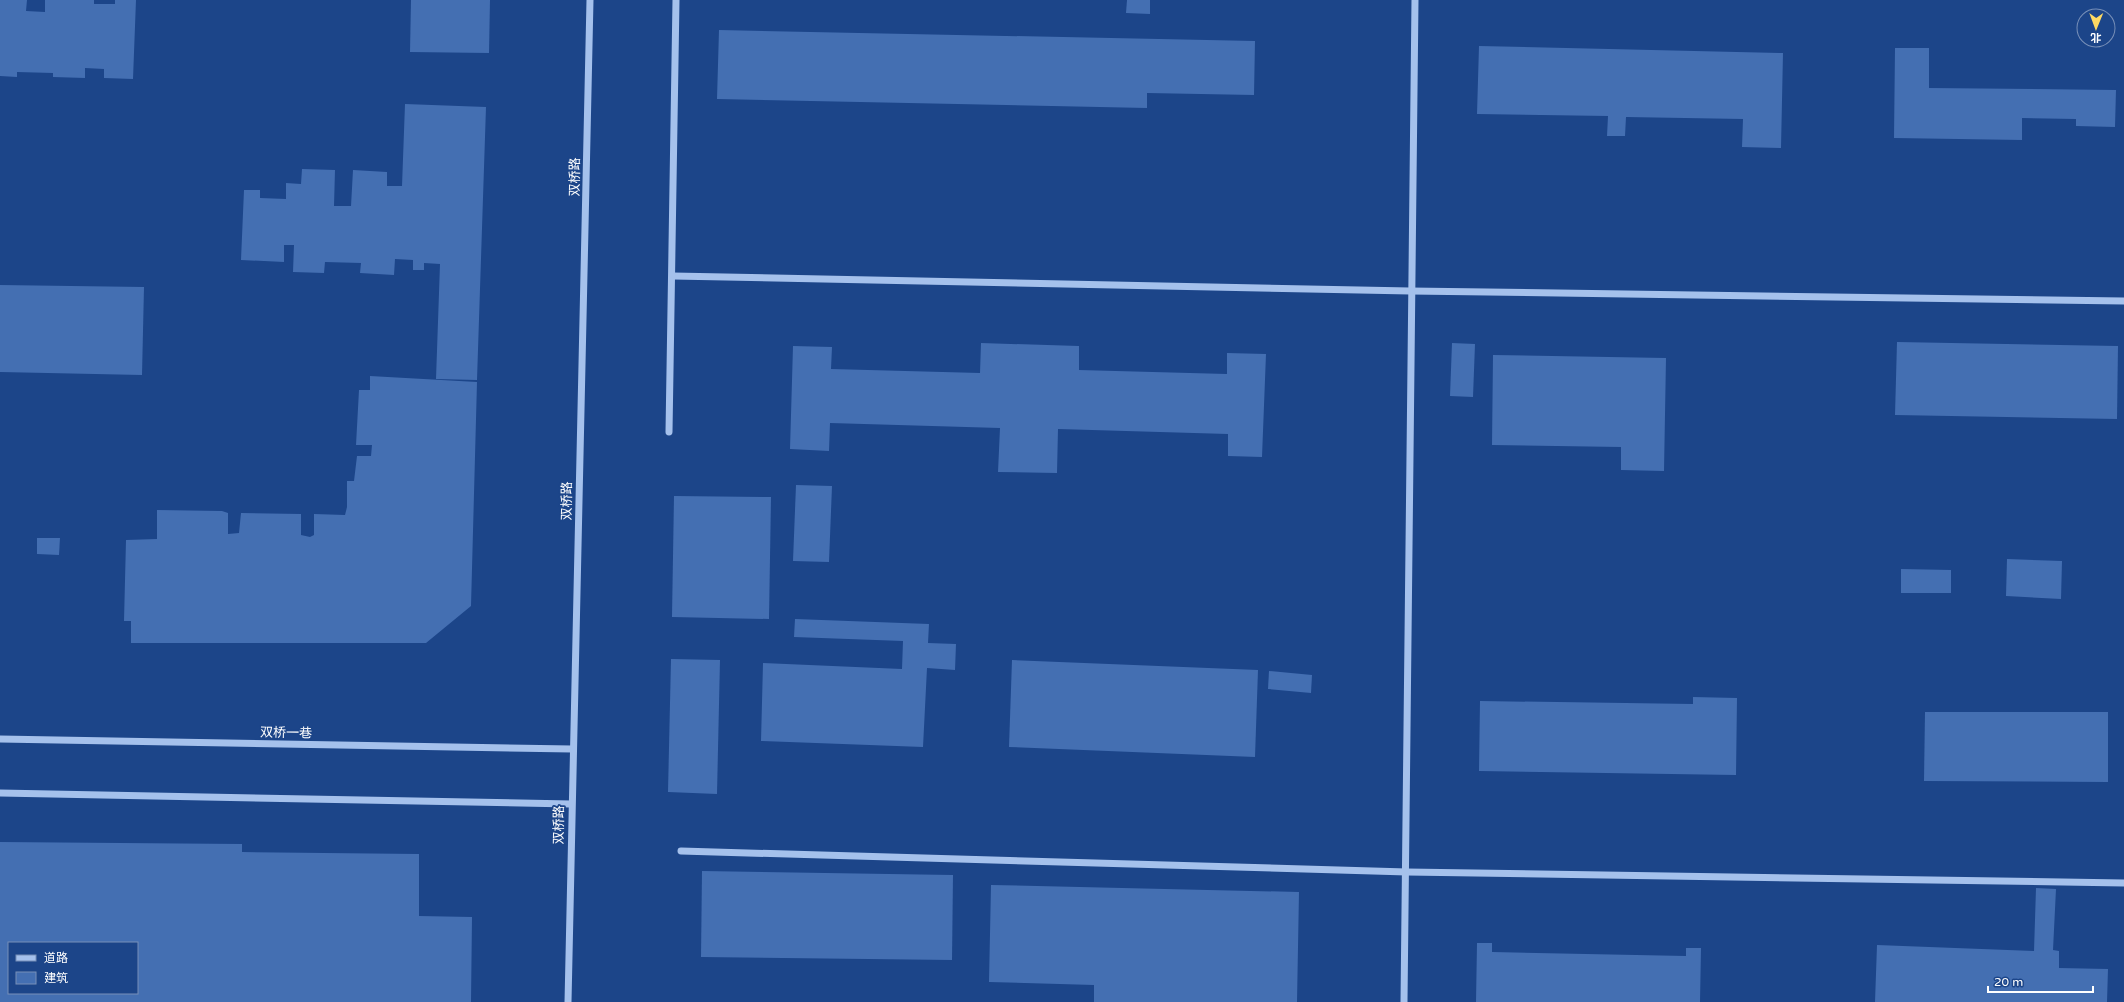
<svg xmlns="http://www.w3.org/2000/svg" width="2124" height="1002" font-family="'Varela Round','Noto Sans SC',sans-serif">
  <rect width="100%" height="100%" fill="#1c4589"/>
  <g fill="#446fb2" fill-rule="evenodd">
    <path d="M0,0H27L26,11L45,12V0H94V4H115V0H136L133,79L104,78V69L85,68V78L53,77V73L17,72V77L0,76Z"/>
    <path d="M411,0H490L489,53L410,52Z"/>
    <path d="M1127,0H1150V14L1126,13Z"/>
    <path d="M719,30L1255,41L1254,95L1147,93V108L717,99Z"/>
    <path d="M1479,46L1783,53L1781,148L1742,147L1743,119L1626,117L1625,136H1607L1608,116L1477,114Z"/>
    <path d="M1895,48H1929V88L2116,90L2115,127L2076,126V119L2022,118V140L1894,138Z"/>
    <path d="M405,104L486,107L477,380L436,379L440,264L424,263V270H413V260L395,259L394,275L360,273L361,263L325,262L324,273L293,272L294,245H284V262L241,260L244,190H260V198L286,199V183L301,184L302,169L335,170L334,206H351L353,170L387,172V186H402Z"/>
    <path d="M0,285L144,287L142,375L0,372Z"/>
    <path d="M1897,342L2118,346L2117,419L1895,415Z"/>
    <path d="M981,343L1079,346V370L1227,374V353L1266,354L1262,457L1228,456V434L1058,429L1057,473L998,472L1000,428L830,423L829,451L790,449L793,346L832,347L831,369L980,373Z"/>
    <path d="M1452,343L1475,344L1473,397L1450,396Z"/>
    <path d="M1493,355L1666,358L1664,471L1621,470V447L1492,445Z"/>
    <path d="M370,376L477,382L471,606L426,643H131V621H124L126,540L157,539V510L222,511L228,513V534L239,533L241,513L301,514V535L310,537L314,535V514L345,515L347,507V481H354L357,456H371L372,445H356L359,390H370Z"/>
    <path d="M796,485L832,486L829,562L793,561Z"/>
    <path d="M674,496L771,497L769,619L672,617Z"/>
    <path d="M37,538H60L59,555L37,554Z"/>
    <path d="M2007,559L2062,561L2061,599L2006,596Z"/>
    <path d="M1901,569L1951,570V593H1901Z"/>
    <path d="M795,619L929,624L928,643L956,644L955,670L927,668L923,747L761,741L763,663L902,669L903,641L794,637Z"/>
    <path d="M671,659L720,660L717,794L668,792Z"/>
    <path d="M1012,660L1258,670L1255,757L1009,747Z"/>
    <path d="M1269,671L1312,675L1311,693L1268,689Z"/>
    <path d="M1693,697L1737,698L1736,775L1479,771L1480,701L1693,704Z"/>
    <path d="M1925,712H2108V782L1924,781Z"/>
    <path d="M0,842L242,844V852L419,854V916L472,917L471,1002H0ZM9,943H137V993H9Z"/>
    <path d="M702,871L953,875L952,960L701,957Z"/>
    <path d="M991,885L1299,892L1297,1002H1094V985L989,982Z"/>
    <path d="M2036,888L2056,889L2053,950L2059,951V968L2108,969L2107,1002H1875L1877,945L2034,951Z"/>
    <path d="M1477,943H1492V952L1686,956V948H1701L1700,1002H1476Z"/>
  </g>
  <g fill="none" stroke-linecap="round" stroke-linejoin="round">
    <g stroke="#a5c1ec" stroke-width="7">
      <path d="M673,276L1410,291L2124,301"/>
      <path d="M669,432L676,0"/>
      <path d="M0,739L572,749"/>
      <path d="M0,793L571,804"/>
      <path d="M681,851L1407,872L2124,883"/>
      <path d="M568,1002L590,0"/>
      <path d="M1404,1002L1415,0"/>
    </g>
  </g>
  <g text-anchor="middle" stroke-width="3.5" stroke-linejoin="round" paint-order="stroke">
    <g font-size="13" fill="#fff" stroke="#1c4589">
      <text transform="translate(574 177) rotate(-89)" y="5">双桥路</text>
      <text transform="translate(566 501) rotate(-89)" y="5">双桥路</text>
      <text transform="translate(286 732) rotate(1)" y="5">双桥一巷</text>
      <text transform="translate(558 825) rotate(-89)" y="5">双桥路</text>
    </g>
  </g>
  <rect x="8" y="942" width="130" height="52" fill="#1c4589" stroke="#778fb8"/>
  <rect x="16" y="955" width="20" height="6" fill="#a5c1ec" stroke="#778fb8"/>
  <text x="44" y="962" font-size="12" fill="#ffffff">道路</text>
  <rect x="16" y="972" width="20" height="12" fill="#446fb2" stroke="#778fb8"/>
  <text x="44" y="982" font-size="12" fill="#ffffff">建筑</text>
  <g transform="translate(2096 28) rotate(181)"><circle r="19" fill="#1c4589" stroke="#778fb8"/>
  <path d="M0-3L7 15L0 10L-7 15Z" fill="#fdd963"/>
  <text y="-6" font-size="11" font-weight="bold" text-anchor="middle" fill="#ffffff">北</text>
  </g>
  <path d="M1988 986v6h105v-6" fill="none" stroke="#ffffff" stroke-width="2"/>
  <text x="1994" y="986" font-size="12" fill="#ffffff" stroke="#1c4589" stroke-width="3" paint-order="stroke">20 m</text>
</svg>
